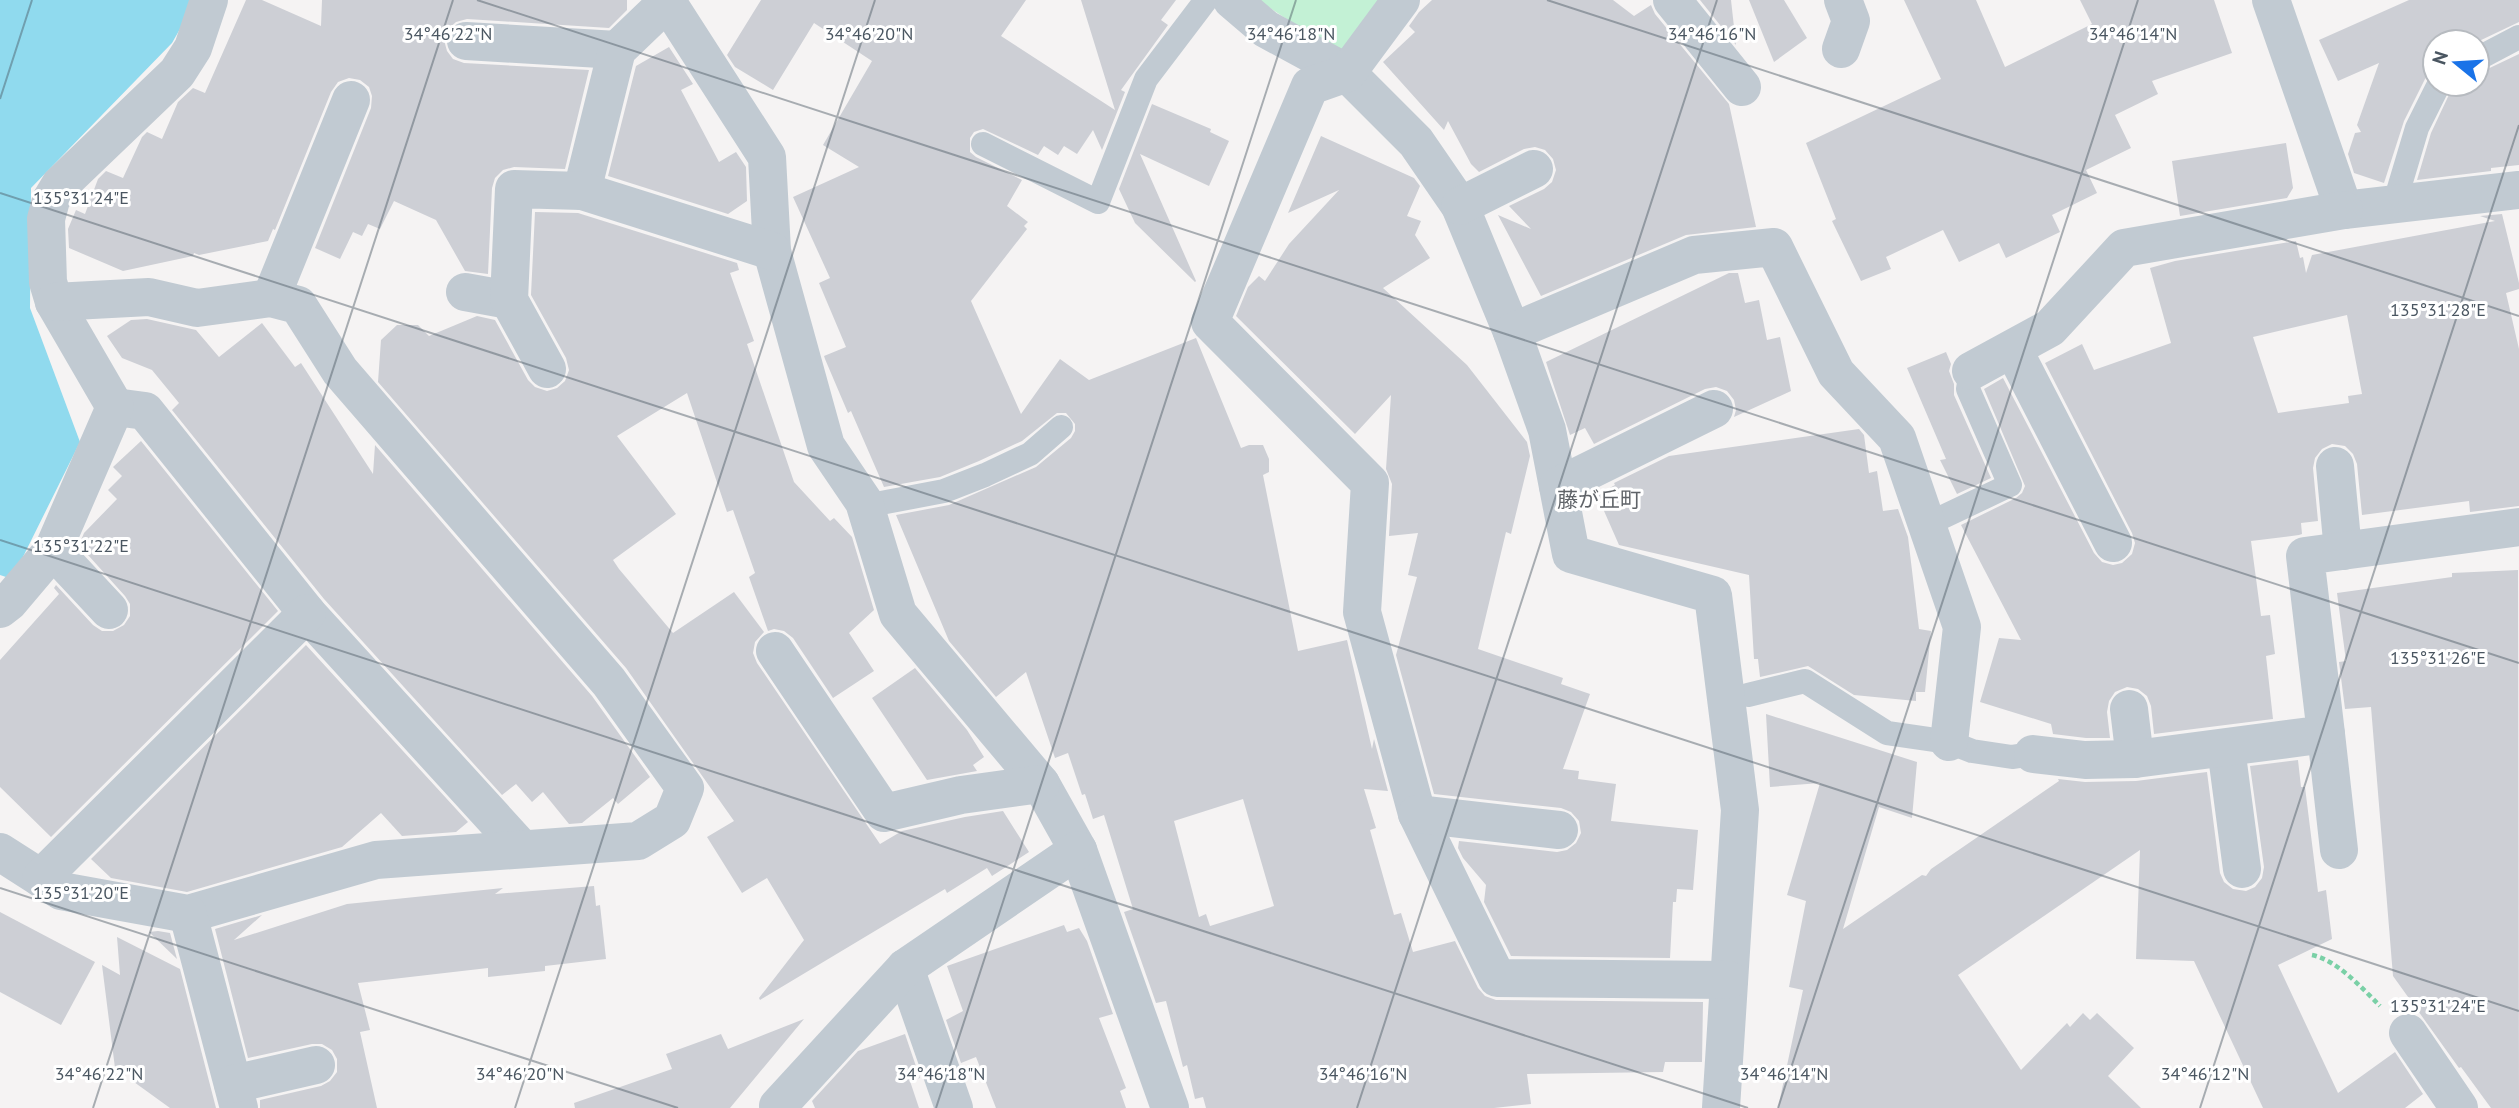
<svg xmlns="http://www.w3.org/2000/svg" width="2519" height="1108" font-family="'PT Sans','Noto Sans JP',sans-serif">
  <rect width="100%" height="100%" fill="#f5f3f3"/>
  <path fill="#c3f1d5" d="M1258,0H1383L1353,47L1336,52Z"/>
  <path fill="#90daee" d="M0,0H192L189,13L172,43L31,188L30,308L80,442L12,579L0,575Z"/>
  <g fill="#cdcfd5" fill-rule="evenodd">
    <path d="M246,0H262L321,26L322,0H627V10L609,28L467,19L456,22L447,30L444,40L447,51L453,59L464,63L589,70L565,169L514,167L503,170L495,178L492,188L488,274L465,271L436,220L394,201L380,229L368,224L362,236L353,232L340,259L315,248L371,108L372,96L369,87L360,80L349,78L338,82L331,92L275,230L273,229L268,241L199,255L194,253L193,256L123,271L69,248L68,229L76,210L85,214L98,179L106,171L123,178L142,137L147,132L162,139L178,102L193,88L205,93Z"/>
    <path d="M761,0H1026L1001,36L1115,110L1081,0H1176L1161,20L1168,25L1121,90L1125,92L1102,150L1093,130L1077,154L1064,146L1058,155L1044,146L1038,155L983,129L974,132L970,138V152L976,157L1022,180L1007,206L1028,222L1024,226L1027,229L971,301L1021,414L1060,359L1089,380L1196,338L1241,448L1249,445H1263L1269,459V472L1263,475L1298,651L1347,640L1372,749L1374,739L1388,791L1364,789L1376,828L1370,830L1394,915L1401,913L1413,952L1455,941L1478,988L1485,996L1496,1000L1703,1002L1702,1062H1665L1663,1072L1527,1074L1531,1104L1494,1108H1206L1203,1097L1195,1099L1187,1065L1183,1067L1166,1001L1156,1003L1124,912L1133,909L1104,815L1093,819L1085,794L1082,795L1068,753L1055,758L1026,672L996,697L949,641L896,515L949,505L1036,467L1071,438L1075,431V424L1066,413H1057L1022,441L979,461L940,477L884,487L851,411L848,413L825,359L824,356L846,347L819,283L830,278L793,197L859,167L823,145L872,61L814,23L773,90L735,67L727,55ZM1243,799L1274,906L1210,926L1206,914L1199,917L1174,821Z"/>
    <path d="M1432,0H1613L1634,16L1651,5L1655,14L1729,104L1756,227L1686,235L1541,296L1498,215L1531,229L1509,206L1544,189L1552,182L1556,170L1553,159L1545,150L1535,147L1524,149L1479,172L1471,164L1448,121L1444,130L1383,62L1415,32L1409,26L1419,12Z"/>
    <path d="M1700,0H1731L1736,45Z"/>
    <path d="M1749,0H1784L1807,38L1774,62Z"/>
    <path d="M1904,0H1976L2005,67L2092,24L2080,0H2214L2232,53L2152,81L2158,94L2115,115L2131,148L2086,170L2097,193L2052,215L2060,232L2006,258L1999,243L1959,262L1943,230L1886,257L1891,269L1861,281L1832,221L1836,219L1806,143L1941,79Z"/>
    <path d="M2409,0H2519V22L2477,42H2435V70L2426,77L2404,121L2384,183L2354,173L2348,154L2355,133L2361,132L2357,125L2379,63L2338,81L2319,40Z"/>
    <path d="M669,47L693,84L681,90L719,162L736,152L746,167L747,201L728,214L608,176L636,66Z"/>
    <path d="M2519,54V165L2491,168V171L2417,180L2431,133L2454,84H2477V74Z"/>
    <path d="M1152,104L1211,129L1210,132L1229,141L1209,186L1140,154L1196,281L1195,282L1135,223L1119,189Z"/>
    <path d="M1321,136L1414,178L1420,186L1407,216L1421,221L1415,235L1430,258L1383,288L1467,365L1527,442L1530,456L1511,534L1506,532L1478,649L1563,678L1561,684L1590,694L1563,769L1579,771L1578,779L1616,784L1611,821L1698,830L1693,890L1677,889L1676,902H1673L1670,958L1511,956L1484,902L1486,885L1463,858L1458,848L1459,841L1557,852L1567,850L1576,843L1581,833L1579,821L1571,812L1561,808L1434,794L1396,655L1417,577L1408,575L1418,533L1389,536L1392,484L1386,469L1391,395L1355,434L1236,316L1248,287L1259,276L1265,281L1289,244L1339,190L1288,213Z"/>
    <path d="M2286,143L2293,188L2287,198L2180,216L2172,161Z"/>
    <path d="M535,212L578,213L737,263L739,270L730,273L754,341L747,344L794,482L830,521L834,518L852,537L874,610L849,633L874,671L833,698L793,638L784,631L774,629L768,631L749,577L755,573L733,510L727,512L687,393L617,436L676,514L613,560L619,569L673,633L734,592L764,632L755,642L753,653L757,663L880,844L902,831L965,817L1003,811L1029,852L992,876L987,868L947,893L945,889L760,1000L759,998L804,940L767,878L742,893L707,837L734,821L626,668L378,382L381,340L397,325H418L429,336L477,316L495,320L528,380L535,387L547,391L557,388L565,381L569,370L566,358L531,295Z"/>
    <path d="M2502,214L2519,283V289L2506,293L2519,349V506L2470,512L2469,501L2362,515L2357,464L2353,454L2345,446L2332,444L2322,449L2315,458L2313,468L2318,521L2301,523L2302,534L2299,535L2251,541L2261,616L2270,615L2275,654L2266,656L2273,719L2154,734L2151,706L2147,696L2138,689L2127,687L2115,692L2109,701L2107,712L2110,738H2086L2053,734L2051,724L1980,702L1999,638L2021,640L1961,525L2016,498L2022,493L2025,486L1984,389L2003,378L2094,553L2102,562L2113,565L2122,563L2132,554L2135,543L2132,533L2045,363L2082,344L2094,370L2171,343L2150,268L2175,261L2296,241L2300,258L2303,257L2306,273L2312,255L2495,221L2480,216ZM2347,315L2362,394L2348,396L2349,403L2278,413L2253,337Z"/>
    <path d="M1729,273H1738L1745,303L1759,300L1767,340L1780,337L1791,391L1734,417L1736,410L1734,400L1727,391L1716,387L1705,389L1594,444L1585,428L1570,435L1546,362Z"/>
    <path d="M147,319L196,330L219,357L262,323L295,367L301,363L373,474L375,445L592,696L650,777L618,804L613,798L582,823L569,824L543,792L532,802L516,784L502,795L324,599L172,410L179,403L152,370L122,358L107,336L131,320Z"/>
    <path d="M1946,352L1951,364L1949,371L1954,384V395L1991,478L1957,494L1940,460L1946,459L1907,368Z"/>
    <path d="M1859,429L1864,435L1869,473L1877,471L1883,511L1898,509L1908,537L1919,629L1931,631L1925,692H1916V701L1854,695L1808,666L1760,677L1758,659H1754L1749,575L1619,545L1597,495L1615,485L1614,483L1669,456Z"/>
    <path d="M141,441L278,611L51,837L0,787V660L59,594L54,588L56,585L93,625L102,631H113L124,625L130,616V604L125,596L79,545L84,533L117,499L108,490L122,476L113,467Z"/>
    <path d="M2518,570L2519,1108H2491L2461,1067L2459,1068L2393,976L2371,707L2345,709L2339,662L2346,661L2337,593L2452,577V573Z"/>
    <path d="M306,645L468,822L456,832L402,836L381,813L342,847L187,892L111,878L91,859Z"/>
    <path d="M915,668L967,730L984,757L973,765L977,771L927,780L872,698Z"/>
    <path d="M1766,714L1917,762L1912,818L1879,807L1843,929L1922,875L1926,876L1931,869L2059,781L2058,779L2085,782L2136,781L2207,772L2220,873L2224,882L2233,889L2246,891L2255,887L2262,878L2264,867L2250,766L2298,760L2301,787H2305L2318,892L2326,890L2332,939L2278,965L2338,1093L2395,1052L2423,1094L2405,1108H2263L2194,961L2136,959L2140,850L1958,975L2021,1070L2067,1023L2070,1027L2083,1013L2090,1020L2097,1013L2134,1048L2108,1076L2141,1108H1778L1803,990L1789,987L1806,901L1787,895L1820,783L1770,787Z"/>
    <path d="M594,886L596,906L600,905L606,959L545,966V971L488,977V968L358,983L370,1030L360,1032L377,1108H260V1100L321,1086L330,1081L337,1072V1059L332,1050L322,1044H312L248,1058L215,929L262,915L234,940L347,904L503,888L495,894Z"/>
    <path d="M0,912L95,962L61,1025L0,992Z"/>
    <path d="M1064,925L1067,932L1079,928L1087,941L1113,1014L1099,1018L1126,1088L1120,1091L1126,1108H996L976,1057L961,1063L946,1020L963,1011L947,966Z"/>
    <path d="M158,931L170,933L177,959L149,932Z"/>
    <path d="M117,937L180,969L216,1108H170L134,1082L132,1065L115,1068L102,965L120,975Z"/>
    <path d="M804,1019L730,1108H575L574,1103L672,1069L666,1054L721,1034L728,1049Z"/>
    <path d="M905,1034L920,1078L910,1081L919,1108H815L812,1101L858,1051Z"/>
  </g>
  <g fill="none" stroke-linecap="round" stroke-linejoin="round">
    <path stroke="#7ad0a6" stroke-width="4.5" stroke-dasharray="5 3.5" stroke-linecap="butt" d="M2312,955C2337,960 2362,988 2380,1006"/>
    <g stroke="#c1cad2" stroke-width="24">
      <path d="M2477,59L2519,37"/>
      <path d="M983,144L1098,202L1146,79L1206,0"/>
      <path d="M2394,205L2417,128L2439,84"/>
      <path d="M865,506L944,491L985,475L1030,454L1061,427"/>
      <path d="M1928,524L2010,485L1968,389L1971,371"/>
      <path d="M1748,695L1805,681L1887,733L1949,742L1972,751L2012,757L2033,754"/>
    </g>
    <g stroke="#c1cad2" stroke-width="38">
      <path d="M666,0L767,157L772,251L826,446L864,502L898,614L1041,784L1078,850L1170,1108"/>
      <path d="M1232,0L1266,29L1347,73L1416,142L1460,206L1512,332L1547,430L1571,554L1713,595L1740,810L1721,1108"/>
      <path d="M1401,0L1347,73L1310,86L1210,322L1370,483L1362,612L1417,814L1497,978L1729,980"/>
      <path d="M1672,0L1742,87"/>
      <path d="M2271,0L2344,210L2519,190"/>
      <path d="M466,41L617,50"/>
      <path d="M1841,49L1851,21L1843,0"/>
      <path d="M582,191L617,50L667,2"/>
      <path d="M1460,206L1534,169"/>
      <path d="M465,292L509,300"/>
      <path d="M271,298L351,100"/>
      <path d="M1512,332L1694,255L1774,247L1836,373L1897,438L1962,627L1949,742"/>
      <path d="M2013,349L2113,543"/>
      <path d="M547,369L509,300L514,189L582,191L772,251"/>
      <path d="M1971,371L2050,328L2124,248L2344,210"/>
      <path d="M115,407L145,411L307,613L522,849"/>
      <path d="M2335,466L2343,551"/>
      <path d="M1558,486L1714,409"/>
      <path d="M53,550L109,610"/>
      <path d="M0,609L9,602L53,550L115,407L54,302L48,282L46,219L51,200L60,185L177,73L193,48L209,0"/>
      <path d="M775,651L884,813L961,795L1041,784"/>
      <path d="M2129,709L2135,759"/>
      <path d="M2326,734L2339,850"/>
      <path d="M2226,748L2242,869"/>
      <path d="M2033,754L2085,760L2135,759L2326,734L2305,556L2519,527"/>
      <path d="M1417,814L1559,830"/>
      <path d="M0,852L61,891L188,914L376,860L638,841L672,820L685,788L609,682L340,371L298,305L271,298L197,308L149,297L54,302"/>
      <path d="M41,878L307,613"/>
      <path d="M188,914L239,1108"/>
      <path d="M905,968L954,1108"/>
      <path d="M2408,1033L2459,1108"/>
      <path d="M233,1084L316,1065"/>
      <path d="M779,1108L778,1106L905,968L1078,850"/>
    </g>
  </g>
  <path fill="none" stroke="#4a5661" stroke-width="2" stroke-opacity="0.45" d="M477,0L2519,663M1547,0L2519,316M0,99L32,0M0,193L2519,1011M0,540L1748,1108M0,888L678,1108M93,1108L453,0M515,1108L875,0M936,1108L1296,0M1357,1108L1717,0M1778,1108L2138,0M2200,1108L2519,125"/>
  <g text-anchor="middle" stroke-width="6" stroke-linejoin="round" paint-order="stroke">
    <g font-size="21" fill="#5f6368" stroke="#fff">
      <text x="1599" y="507">藤が丘町</text>
    </g>
  </g>
  <g font-size="18" text-anchor="middle" fill="#4a5661" stroke="#fff" stroke-width="6" stroke-linejoin="round" paint-order="stroke">
    <text x="448" y="40">34°46'22"N</text>
    <text x="869" y="40">34°46'20"N</text>
    <text x="1291" y="40">34°46'18"N</text>
    <text x="1712" y="40">34°46'16"N</text>
    <text x="2133" y="40">34°46'14"N</text>
    <text x="81" y="204">135°31'24"E</text>
    <text x="2438" y="316">135°31'28"E</text>
    <text x="81" y="552">135°31'22"E</text>
    <text x="2438" y="664">135°31'26"E</text>
    <text x="81" y="899">135°31'20"E</text>
    <text x="2438" y="1012">135°31'24"E</text>
    <text x="1363" y="1080">34°46'16"N</text>
    <text x="1784" y="1080">34°46'14"N</text>
    <text x="99" y="1080">34°46'22"N</text>
    <text x="520" y="1080">34°46'20"N</text>
    <text x="941" y="1080">34°46'18"N</text>
    <text x="2205" y="1080">34°46'12"N</text>
  </g>
  <g transform="translate(2456 63) rotate(288)"><circle r="33" fill="#ffffff" stroke="#b7bbc0" stroke-width="2"/>
  <path d="M0-5L12 26L0 18L-12 26Z" fill="#1a73e8"/>
  <text y="-10" font-size="19" font-weight="bold" text-anchor="middle" fill="#4a5661">N</text>
  </g>
</svg>
